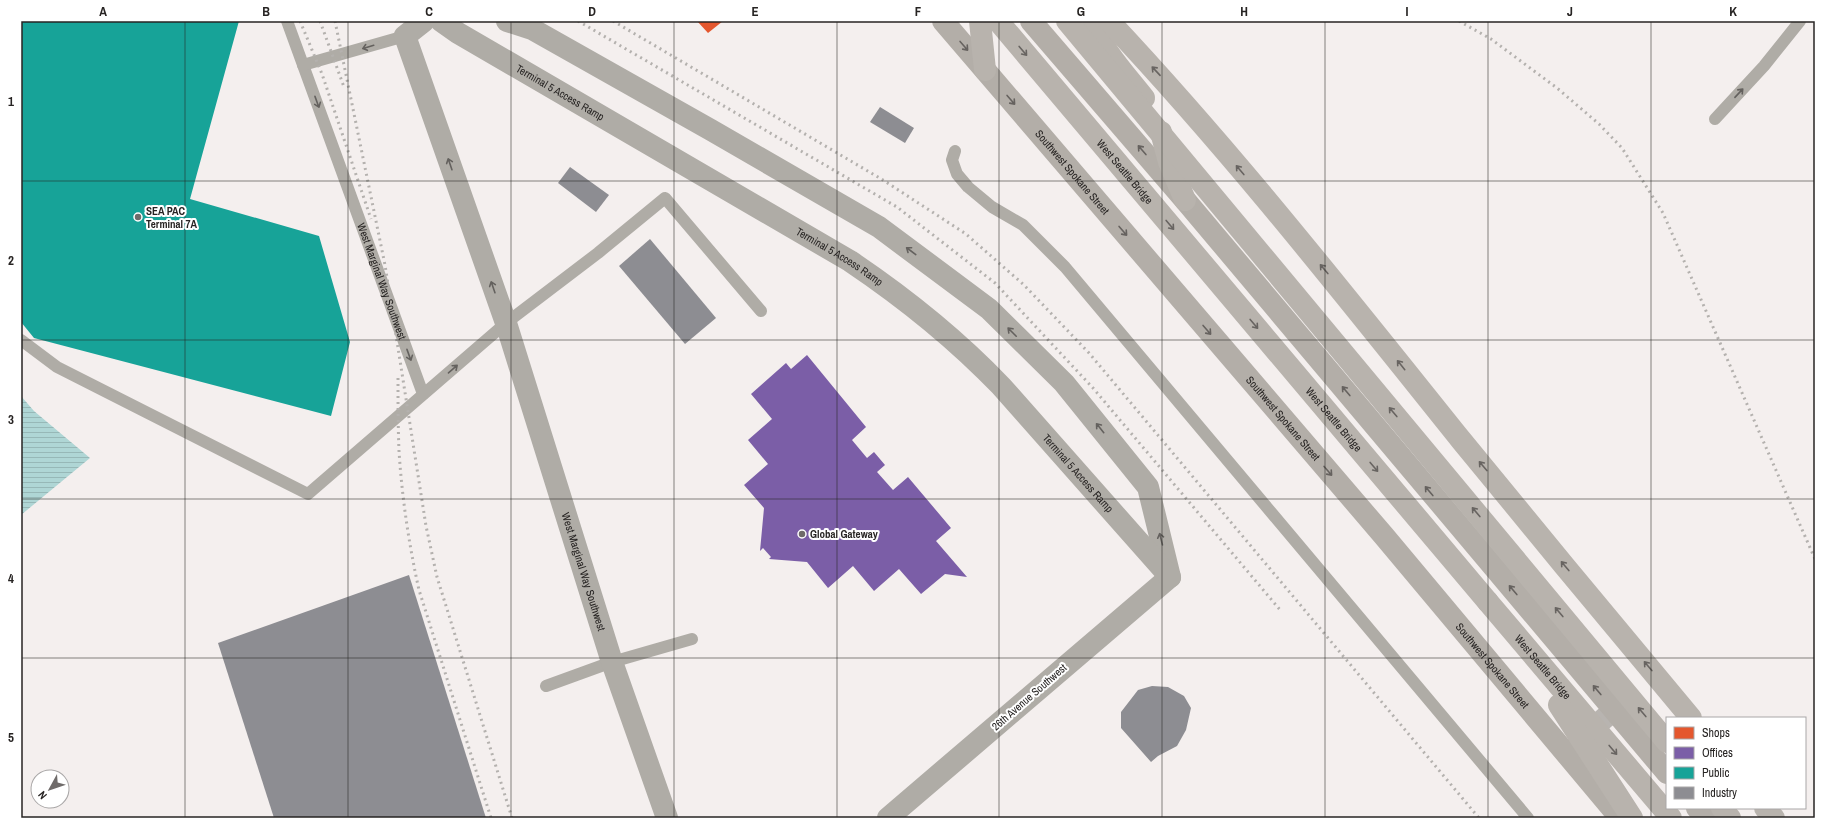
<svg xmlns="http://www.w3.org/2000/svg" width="1836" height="839" font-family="'Archivo Narrow',sans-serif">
  <defs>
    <pattern id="water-rules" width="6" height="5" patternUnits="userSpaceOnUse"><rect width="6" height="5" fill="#afd6d5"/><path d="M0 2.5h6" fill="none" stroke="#97b8b7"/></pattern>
  </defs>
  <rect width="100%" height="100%" fill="#f4efee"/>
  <path fill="url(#water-rules)" d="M21,396L34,411L90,458L21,515Z"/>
  <path fill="#e4572e" d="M697,21H723L708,33Z"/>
  <path fill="#7b5ea7" d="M807,355L866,427L852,440L867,458L874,452L885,465L877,472L893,490L908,477L951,528L936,541L967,577L945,574L921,594L899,569L874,591L853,566L828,588L807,562L769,559L771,557L763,548L760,551L764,508L744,485L768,464L748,440L772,419L751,394L786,363L791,369Z"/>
  <path fill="#17a398" d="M21,21H239L190,199L319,236L350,342L331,416L34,338L21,322Z"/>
  <g fill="#8d8d92">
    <path d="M880,107L914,128L905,143L870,122Z"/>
    <path d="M570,167L609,195L596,212L558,183Z"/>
    <path d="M650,239L716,318L685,344L619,266Z"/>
    <path d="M409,575L486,818H274L218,643Z"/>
    <path d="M1152,686L1168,687L1184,696L1191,708L1186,730L1177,746L1158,756L1151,762L1121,728V712L1138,690Z"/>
  </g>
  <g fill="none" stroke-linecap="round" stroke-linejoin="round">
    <g stroke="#afaca6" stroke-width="12">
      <path id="s1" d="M287,21L423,394"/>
      <path d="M303,65L405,36"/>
      <path d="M1715,119L1764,66L1800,21"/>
      <path d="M955,151L952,160L957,174L968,187L992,207L1023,225L1065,267L1528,818"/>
      <path d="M21,340L57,367L308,494L506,323L598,253L665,198L761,311"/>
      <path d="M546,686L612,662L692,639"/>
    </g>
    <g stroke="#afaca6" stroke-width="22">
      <path id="s2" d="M424,21L405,36L506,323L612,662L667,818"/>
      <path d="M507,21L532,29L711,130L879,227L989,309L1064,383L1148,487L1170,577L888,818"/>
    </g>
    <path stroke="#afaca6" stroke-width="22" id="s3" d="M441,21L458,33L850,261C905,298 955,338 1001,386L1170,577"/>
    <path stroke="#b8b4b0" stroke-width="22" d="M1579,740L1614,710"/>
    <g stroke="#b3aea8" stroke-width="22">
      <path id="s4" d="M943,21L1384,536L1620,818"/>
      <path d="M1031,21L1185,200L1667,773"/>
      <path d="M1697,808L1705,818"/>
    </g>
    <g stroke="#b8b3ad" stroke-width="22">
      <path d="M980,21L985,70"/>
      <path id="s5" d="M998,21L1488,602"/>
      <path d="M1093,21C1100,48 1127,76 1144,98"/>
      <path d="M1109,21C1234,154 1347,298 1461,440C1537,533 1614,626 1691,718"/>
      <path d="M1161,132L1169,162L1185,200"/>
      <path d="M1722,808L1730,818"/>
      <path d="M1765,808L1774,818"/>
    </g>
    <g stroke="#b4b1ae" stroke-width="3" stroke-dasharray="2 4" stroke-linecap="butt">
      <path d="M300,21L322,74L371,219"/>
      <path d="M320,21L344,87"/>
      <path d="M335,21L385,265L426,526L437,577L512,818"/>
      <path d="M578,21L897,207L995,283L1093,388L1281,611"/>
      <path d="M613,21L883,180L966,234L1024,285L1089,353L1479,818"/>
      <path d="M1459,21L1491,39L1557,88L1599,124L1622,148L1663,213L1815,559"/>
      <path d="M398,378C398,402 398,427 399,451C402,498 409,545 419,590L491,818"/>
    </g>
    <g stroke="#b8b3ad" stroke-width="22">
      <path d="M1067,21L1667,742"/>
      <path id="s6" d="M1488,602L1671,818"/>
      <path d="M1559,705L1632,818"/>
    </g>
  </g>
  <defs><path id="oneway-shaft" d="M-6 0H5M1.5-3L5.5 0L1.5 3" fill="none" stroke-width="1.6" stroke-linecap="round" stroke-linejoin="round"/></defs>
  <g stroke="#66625f">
    <use href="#oneway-shaft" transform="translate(964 46) rotate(49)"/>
    <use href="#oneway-shaft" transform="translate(1011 100) rotate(49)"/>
    <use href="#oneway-shaft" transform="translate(1142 150) rotate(-131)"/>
    <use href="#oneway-shaft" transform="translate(1123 231) rotate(49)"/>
    <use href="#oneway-shaft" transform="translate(1207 330) rotate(49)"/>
    <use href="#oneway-shaft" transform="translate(1346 391) rotate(-130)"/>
    <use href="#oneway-shaft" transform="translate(1328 471) rotate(49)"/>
    <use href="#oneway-shaft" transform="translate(1429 491) rotate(-130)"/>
    <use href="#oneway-shaft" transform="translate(1513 590) rotate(-130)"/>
    <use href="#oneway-shaft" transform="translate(1597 690) rotate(-130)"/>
  </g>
  <g stroke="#64615e">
    <use href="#oneway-shaft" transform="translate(368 47) rotate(163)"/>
    <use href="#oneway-shaft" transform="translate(1739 93) rotate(-47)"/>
    <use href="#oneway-shaft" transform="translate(317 102) rotate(70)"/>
    <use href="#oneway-shaft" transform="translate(450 164) rotate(-109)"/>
    <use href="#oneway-shaft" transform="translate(911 251) rotate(-143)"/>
    <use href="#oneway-shaft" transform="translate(493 287) rotate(-109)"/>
    <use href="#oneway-shaft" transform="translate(1012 332) rotate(-135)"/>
    <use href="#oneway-shaft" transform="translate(409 355) rotate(70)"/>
    <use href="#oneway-shaft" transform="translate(453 369) rotate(-41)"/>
    <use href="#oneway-shaft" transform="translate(1100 428) rotate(-129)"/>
    <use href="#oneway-shaft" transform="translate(1161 539) rotate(-104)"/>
  </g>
  <g stroke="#686461">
    <use href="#oneway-shaft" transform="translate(1023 51) rotate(50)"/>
    <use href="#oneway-shaft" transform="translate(1156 71) rotate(-133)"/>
    <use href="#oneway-shaft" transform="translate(1240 170) rotate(-130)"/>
    <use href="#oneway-shaft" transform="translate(1170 225) rotate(50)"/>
    <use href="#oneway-shaft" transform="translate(1324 269) rotate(-130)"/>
    <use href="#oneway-shaft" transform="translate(1254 324) rotate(50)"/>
    <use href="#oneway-shaft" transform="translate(1401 365) rotate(-129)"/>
    <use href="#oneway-shaft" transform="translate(1393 412) rotate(-130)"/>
    <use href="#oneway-shaft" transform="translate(1483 466) rotate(-130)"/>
    <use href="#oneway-shaft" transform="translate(1374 467) rotate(50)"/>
    <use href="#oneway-shaft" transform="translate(1476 512) rotate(-130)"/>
    <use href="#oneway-shaft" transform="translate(1565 566) rotate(-130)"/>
    <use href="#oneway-shaft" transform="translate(1559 612) rotate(-130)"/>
    <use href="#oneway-shaft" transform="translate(1648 666) rotate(-130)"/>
    <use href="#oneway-shaft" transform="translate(1642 712) rotate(-130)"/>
    <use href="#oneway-shaft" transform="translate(1613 750) rotate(50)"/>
  </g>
  <path fill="none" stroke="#272423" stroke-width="1" stroke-opacity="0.55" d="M185,21V818M348,21V818M511,21V818M674,21V818M837,21V818M999,21V818M1162,21V818M1325,21V818M1488,21V818M1651,21V818M21,181H1815M21,340H1815M21,499H1815M21,658H1815"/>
  <g fill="#6f6b6a" stroke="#fff" stroke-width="1.5">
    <circle cx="138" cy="217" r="4"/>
    <circle cx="802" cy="534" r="4"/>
  </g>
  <g text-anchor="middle" stroke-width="4" stroke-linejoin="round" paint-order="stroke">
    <g font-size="11" fill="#272423" stroke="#fff">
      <text dy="4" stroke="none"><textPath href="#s3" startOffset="139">Terminal 5 Access Ramp</textPath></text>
      <text dy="4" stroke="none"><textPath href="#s4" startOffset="199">Southwest Spokane Street</textPath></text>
      <text dy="4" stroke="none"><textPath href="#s5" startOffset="197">West Seattle Bridge</textPath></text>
      <text dy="4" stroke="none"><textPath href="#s3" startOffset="463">Terminal 5 Access Ramp</textPath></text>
      <text dy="4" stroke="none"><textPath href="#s1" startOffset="277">West Marginal Way Southwest</textPath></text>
      <text dy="4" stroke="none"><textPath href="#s4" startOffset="523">Southwest Spokane Street</textPath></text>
      <text dy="4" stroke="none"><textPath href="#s5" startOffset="521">West Seattle Bridge</textPath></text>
      <text dy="4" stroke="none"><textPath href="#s3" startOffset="787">Terminal 5 Access Ramp</textPath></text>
      <text dy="4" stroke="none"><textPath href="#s2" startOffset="589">West Marginal Way Southwest</textPath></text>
      <text dy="4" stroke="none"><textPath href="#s4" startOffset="847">Southwest Spokane Street</textPath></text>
      <text dy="4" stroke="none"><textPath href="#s6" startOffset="85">West Seattle Bridge</textPath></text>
      <text transform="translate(1029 697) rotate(-41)" y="4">26th Avenue Southwest</text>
    </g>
    <g font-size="11" font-weight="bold" fill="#272423" stroke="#fff" text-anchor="start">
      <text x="146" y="215">SEA PAC<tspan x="146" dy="13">Terminal 7A</tspan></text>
      <text x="810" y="538">Global Gateway</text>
    </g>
  </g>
  <rect width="1836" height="839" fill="none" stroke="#ffffff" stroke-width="44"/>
  <rect x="1666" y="717" width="140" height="92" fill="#ffffff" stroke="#a9a7a7"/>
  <rect x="1674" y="727" width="20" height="12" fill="#e4572e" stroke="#a9a7a7"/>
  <text x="1702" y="737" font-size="12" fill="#272423">Shops</text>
  <rect x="1674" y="747" width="20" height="12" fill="#7b5ea7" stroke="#a9a7a7"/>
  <text x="1702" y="757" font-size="12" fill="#272423">Offices</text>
  <rect x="1674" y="767" width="20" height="12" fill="#17a398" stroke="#a9a7a7"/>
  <text x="1702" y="777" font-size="12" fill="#272423">Public</text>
  <rect x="1674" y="787" width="20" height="12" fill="#8d8d92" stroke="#a9a7a7"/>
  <text x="1702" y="797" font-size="12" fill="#272423">Industry</text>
  <g transform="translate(50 789) rotate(230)"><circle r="19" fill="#ffffff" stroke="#a9a7a7"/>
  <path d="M0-3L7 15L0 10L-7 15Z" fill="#6f6b6a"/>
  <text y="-6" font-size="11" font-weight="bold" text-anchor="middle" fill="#272423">N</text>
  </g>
  <rect x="22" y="22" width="1792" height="795" fill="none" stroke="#272423" stroke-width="1.5"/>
  <g font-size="13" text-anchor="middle" font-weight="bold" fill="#272423">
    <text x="103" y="16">A</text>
    <text x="266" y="16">B</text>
    <text x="429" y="16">C</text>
    <text x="592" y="16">D</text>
    <text x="755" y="16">E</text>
    <text x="918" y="16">F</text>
    <text x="1081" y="16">G</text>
    <text x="1244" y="16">H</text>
    <text x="1407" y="16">I</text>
    <text x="1570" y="16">J</text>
    <text x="1733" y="16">K</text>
    <text x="11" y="106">1</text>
    <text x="11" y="265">2</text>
    <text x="11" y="424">3</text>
    <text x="11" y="583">4</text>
    <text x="11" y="742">5</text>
  </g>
</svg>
